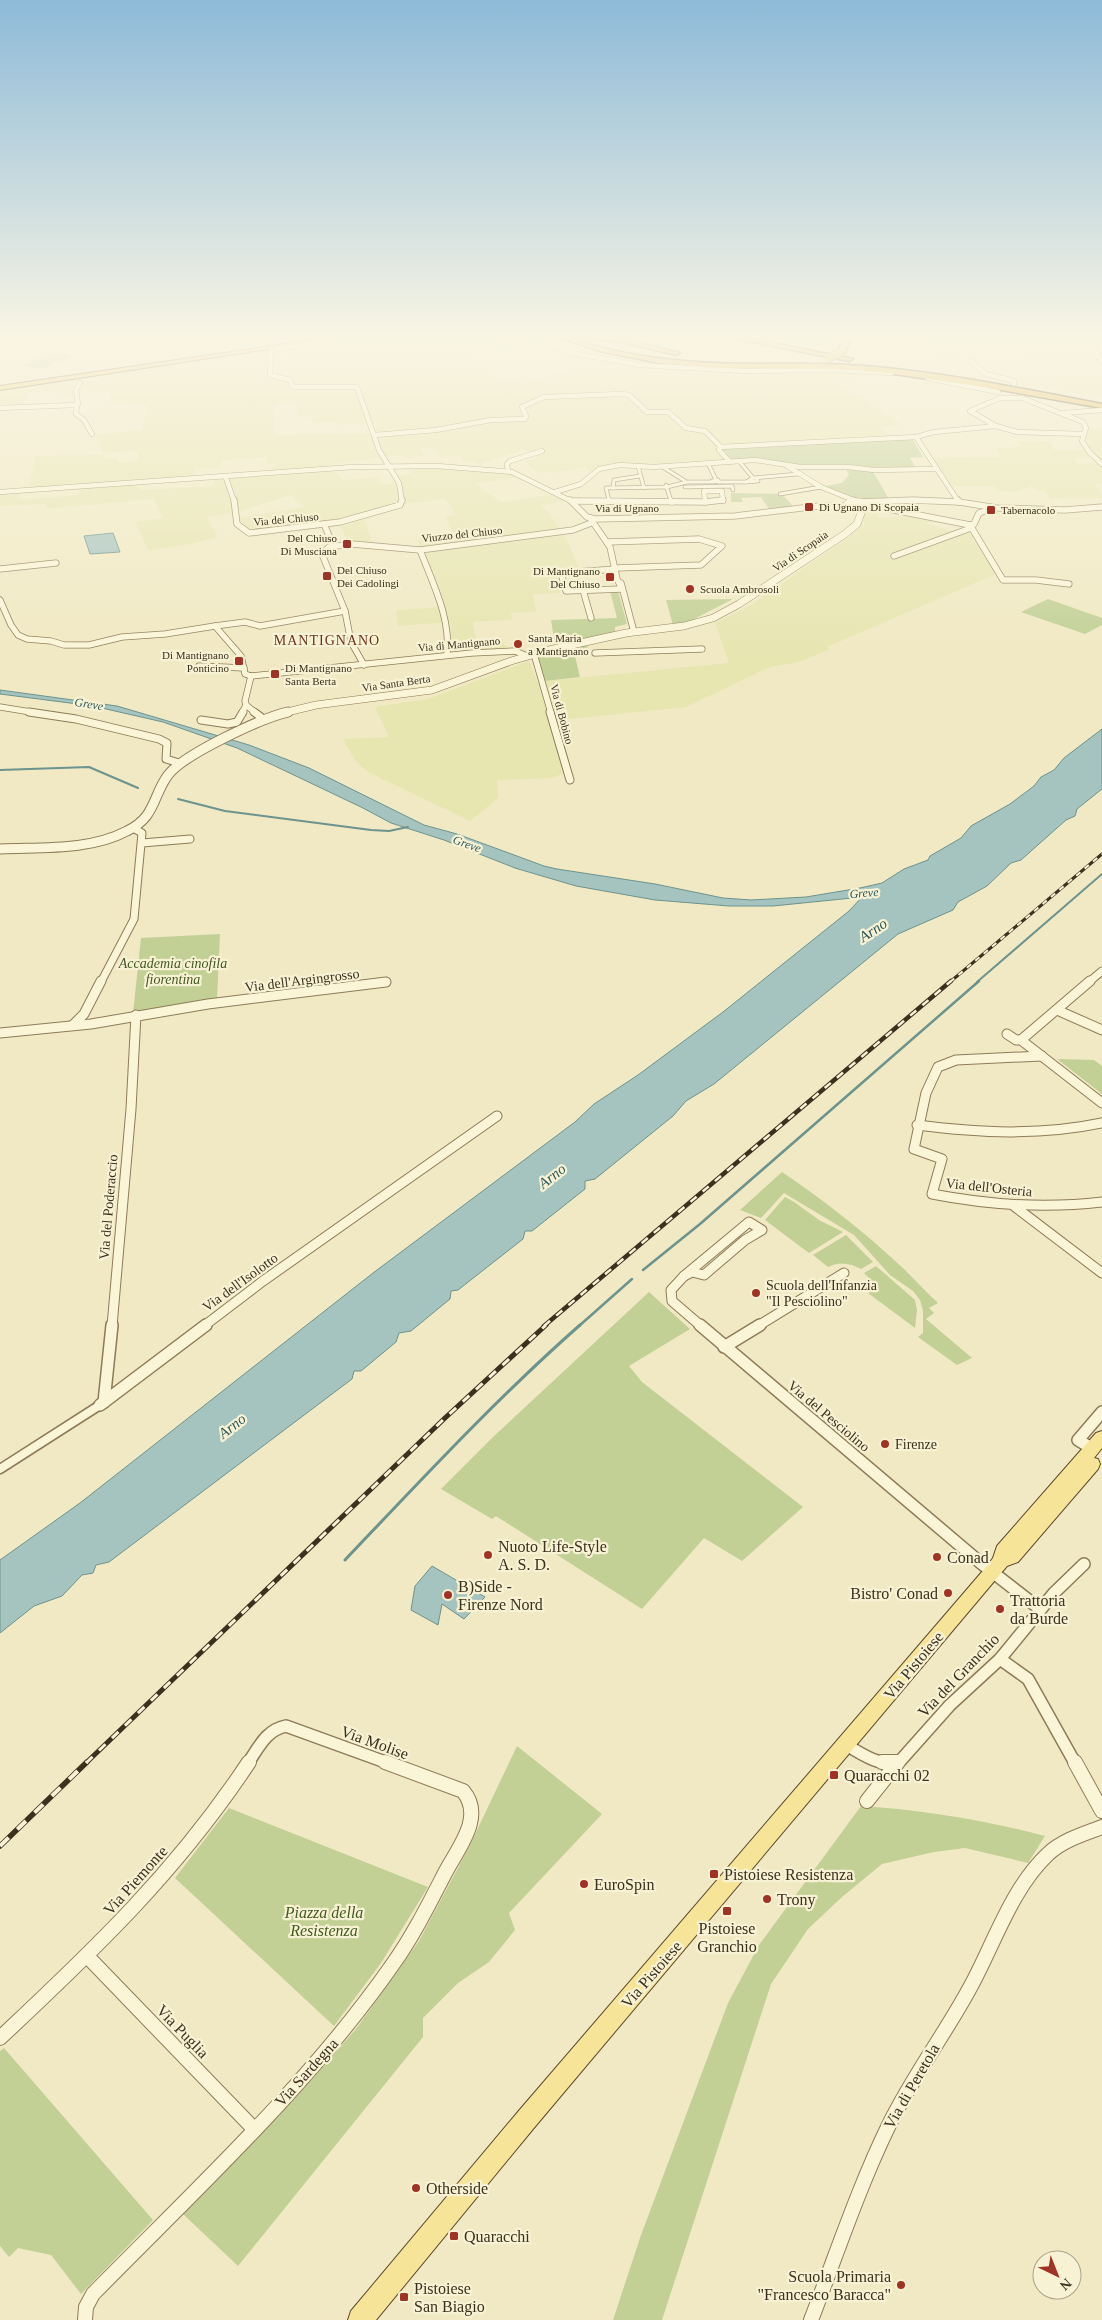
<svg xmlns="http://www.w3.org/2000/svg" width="1102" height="2320" font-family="'Times New Roman',serif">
  <rect width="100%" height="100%" fill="#f1e9c3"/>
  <g fill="#e7e5b0" fill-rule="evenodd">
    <path d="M387,334H535L538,335L498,334L486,339L491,342L470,345L473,354L501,379L526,376L531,380L549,378L546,374L569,372L528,338H542L561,353L642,366L713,371L880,373L837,382L902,425L880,428L893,438L722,449L730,461L648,466L609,465L590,472L586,467L554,473L550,471L538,473L525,461L539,459L524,450L478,464L475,461L464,462L459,455L441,457L434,448L420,449L425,456L407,459L404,455L334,463L336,468L332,469L343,480L378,477L380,484L401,483L397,476L412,473L410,469L439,467L478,472H506L519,477L476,484L500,502L557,494L569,501L541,505L552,517L568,542L579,569L556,570L560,593L533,594L536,612L511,613L512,620L473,622L476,641L501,640L508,649L454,652L450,622L398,626L396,610L441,607L418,540L455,537L445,516L456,515L445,499L397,505L363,516L373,545L349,543L337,520L250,531L239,518L304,507L292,495L229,514L206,517L218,537L191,544L148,550L136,522L163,518L154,499L46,509V504L0,506V493L18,491L21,500L79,495V487L137,483L140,490L214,486V479L271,475V468L277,464H267L266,457L222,460L221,467L195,469V478L29,488L35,456L104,455L106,459L117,458L118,463L139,461L138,453L142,450L103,453L96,435L142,430L147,405L110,404V390L75,392L74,396L57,397L59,392L27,394L22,406L0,407V390L78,377L76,383L100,382L102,373L267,350L271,356L283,355L285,351L326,349L324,343ZM297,403V417H312V423L336,422V425L376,423V433L274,435V404Z"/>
    <path d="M933,334H1102V363L1024,365L1009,351L963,354L969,362L946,363L918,349L949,347Z"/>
    <path d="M1102,374V397L1018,383L1004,375L1019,378Z"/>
    <path d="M1088,429H1102V461L1092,452L1085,440Z"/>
    <path d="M1050,441L1054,450H1084L1089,457L1074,458L1077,464L1098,463L1102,467V484H1095L1102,494V498L1050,499L1046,491H1037L1032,486L1015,492L998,491L994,486H953L933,458L1002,457L996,448L1021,447L1018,442Z"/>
    <path d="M869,508H877L879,518L919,515L939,519L927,524L961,534L969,531L996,574L827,647L830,649L799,662L770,667L686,707L549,721L564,773L552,778L497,780L498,798L470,821L368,772L355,760L343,739L389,737L375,707L428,699L529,661L537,682L729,663L715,623L751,605L850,536L864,524V510Z"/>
  </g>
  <g fill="#c2d096">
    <path d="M767,334H821L827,341L822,348L773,338Z"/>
    <path d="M51,353L72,356L42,369L21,366Z"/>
    <path d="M911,437L923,457L910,458L916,468L872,469L843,465L809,466L765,460L730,461L721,449Z"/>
    <path d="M846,469L872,470L889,499L859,500L826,486L842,483L849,475Z"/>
    <path d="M731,493L782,494L794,507L760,512L759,510L769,509L761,497L741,498L743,502H731Z"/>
    <path d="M610,591H618L627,624L615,627V633L555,645L551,620L617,618Z"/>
    <path d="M733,599L692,620L673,625L666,600Z"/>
    <path d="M1048,599L1102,618V625L1085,634L1021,612Z"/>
    <path d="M586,645L589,649L574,652L580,677L545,681L536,657L542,655L546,658L578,650V647Z"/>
    <path d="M220,934L217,1000L133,1013L141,938Z"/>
    <path d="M1057,1059L1094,1060L1102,1066V1094Z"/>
    <path d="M782,1172C825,1201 867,1234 905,1270C916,1281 926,1292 938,1303L929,1308L934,1313L926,1319L972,1358L957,1365L918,1337L923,1333V1311L920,1300L913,1291L890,1275L854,1235L784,1193L761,1218L740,1210Z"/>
    <path d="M785,1197L794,1202L819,1220L843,1232L809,1253L765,1220Z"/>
    <path d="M846,1235L873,1262L861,1269C850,1263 840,1261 828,1267L813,1255Z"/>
    <path d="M876,1266L915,1300L917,1310L915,1328L868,1293C873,1285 871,1279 864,1273Z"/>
    <path d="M649,1292L690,1329L629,1366L642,1382L803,1507L742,1561L704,1538L642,1609L496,1516L492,1519L441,1489L493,1437Z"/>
    <path d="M517,1746L602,1814L509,1913L515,1930L489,1962L458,1983L423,2018V2037L238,2266L183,2214L279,2116L356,2029L419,1941L468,1849Z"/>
    <path d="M861,1806C924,1810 984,1820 1045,1836L1028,1863L965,1848L934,1852L882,1864L842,1897L808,1929L771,1984L662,2320H613L641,2235L728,2003L759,1945Z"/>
    <path d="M229,1808L428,1887L381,1963L334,2026L175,1878Z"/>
    <path d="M4,2048L153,2220L81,2294L51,2255L18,2248L9,2257L0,2246V2051Z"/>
  </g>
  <g fill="#a6c4bf" stroke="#6c938e">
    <path d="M113,533L120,552L90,554L84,536Z"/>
    <path d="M0,690L117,706L249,745L309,768L424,825L457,834L544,866L557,869L655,884L723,898L751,900L806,897L860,888L882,883L904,869L928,860L930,856L961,838L971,826L1010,804L1034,786L1041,777L1054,770L1064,758L1102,729V789L1077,809L1075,816L1066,820L1021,860L1011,863L987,886L958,902L953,910L898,934L714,1084L686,1101L673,1116L595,1179L585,1181V1189L532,1231H525L523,1239L458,1290L451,1291L450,1299L411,1331L399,1333L396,1342L361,1371H354L352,1379L109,1562L96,1565L93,1573L82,1575L62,1596L34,1606L0,1633V1560L80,1503L373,1273L575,1122L594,1104L638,1075L723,1012L849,911L862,897L773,906H729L655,900L576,886L515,868L444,840L391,823L361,807L237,748L163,722L93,706L0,694Z"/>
    <path d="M432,1566L485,1597L464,1619L442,1604L438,1625L411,1610L415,1586Z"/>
  </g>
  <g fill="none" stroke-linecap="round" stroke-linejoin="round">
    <g stroke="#6c938e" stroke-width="2">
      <path d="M0,770L89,767L138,788"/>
      <path d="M178,799L225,811L371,830L389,831L408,827"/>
      <path d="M977,982L1102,874"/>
    </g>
    <g stroke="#6c938e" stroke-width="2.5">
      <path d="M643,1270L700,1224L979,981"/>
      <path d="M579,1326L632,1279"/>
    </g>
    <path stroke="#6c938e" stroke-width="3" d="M345,1560C421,1480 497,1398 580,1325"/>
    <defs>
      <g id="pedestrian-far2">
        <path d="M739,461L753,478"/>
        <path d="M708,463L716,480"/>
        <path d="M638,466L644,488"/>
        <path d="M661,466L685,481"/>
        <path d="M757,478L758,481L746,482L753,478L798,474"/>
        <path d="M718,480L719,482L712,481Z"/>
        <path d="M719,482H746"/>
        <path d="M666,485L671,501"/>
        <path d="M685,487L732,486L733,490"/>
        <path d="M613,488L614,480L640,476"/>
        <path d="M780,494L821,487"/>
        <path d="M609,500L606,488L667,487L687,482H714"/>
      </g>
      <path id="pedestrian-far1" d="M671,500L672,503"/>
      <path id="pedestrian" d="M0,1469L100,1405"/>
      <g id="minor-far5">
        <path d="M379,334L271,350L270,375L290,380L292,386L296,387H357L379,450L399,483L402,501"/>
        <path d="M537,334L567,352L639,365L745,371L835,370L892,373"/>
        <path d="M690,334L745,344"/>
        <path d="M1080,334L1102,346"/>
        <path d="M1102,350L1094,352L1102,361"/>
        <path d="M972,362L986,374L1014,381V384"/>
        <path d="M927,378L998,392"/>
        <path d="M75,405L77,406L76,414L84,420L92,434"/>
        <path d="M75,405L78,404L76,390L80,383"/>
        <path d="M0,408L75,405"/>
        <path d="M1064,413L1102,410"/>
        <path d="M996,426L970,411L1000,398H1022L1083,422L1086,428L1082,441L1090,453L1102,464"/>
        <path d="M375,435L436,430L491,420L525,419L526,416L522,407L544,397L622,394L629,395L647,412H668L686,428L705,431L721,447"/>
        <path d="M916,437L958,501"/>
        <path d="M730,462L719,450L720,447L916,437L934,432L996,426L1017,432L1083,434"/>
        <path d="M787,466L821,487L856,501"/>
        <path d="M508,471L507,464L510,461L542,451"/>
        <path d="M226,478L234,501"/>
        <path d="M0,492L353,467L437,466L512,472L571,501"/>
        <path d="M555,492L581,484L599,469L620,465L654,467L755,460L800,467H848L874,470L937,469"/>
        <path d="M574,501H621"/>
        <path d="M705,501L704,491H722L723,501"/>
        <path d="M887,501H936"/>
      </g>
      <g id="minor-far4">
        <path d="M234,500L237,524L249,533L340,522L400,505L402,500"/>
        <path d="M570,500L587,517L595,519L735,516L819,506H848"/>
        <path d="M853,500L859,502"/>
        <path d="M958,500L959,502"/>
        <path d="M573,501L705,502"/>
        <path d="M705,502L723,500"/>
        <path d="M861,502L913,500L959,502L997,508L1065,510L1102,507"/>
        <path d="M868,505L970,525L1003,580H1036L1069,584"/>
        <path d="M590,518L610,547L617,579L622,589"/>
        <path d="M324,524L333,545"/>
        <path d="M970,525L974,524L979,513L991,509"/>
        <path d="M607,542L699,539L722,546L701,565L616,568"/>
        <path d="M420,550C433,584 451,618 447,655"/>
        <path d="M894,556L971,528"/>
        <path d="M0,569L56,563"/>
        <path d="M616,569L561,573L566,591L622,589"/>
        <path d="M621,583L634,632"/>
        <path d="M583,590L591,618"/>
        <path d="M0,600L11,625L18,635L27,639L51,641L64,645H89L122,637L165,634L215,626L241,656L245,674L251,676L472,653L515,651L527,656"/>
        <path d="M215,626L245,622L260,626L345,611"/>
        <path d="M595,653L702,649"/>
        <path d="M534,654L551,713"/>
        <path d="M364,665L351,642L345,611L322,554L329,547L352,544L420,550L573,530L591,523"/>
        <path d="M199,666L244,668"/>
        <path d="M246,705L256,713"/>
        <path d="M0,707L37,713"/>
        <path d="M242,713L246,705L245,701L251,676"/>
      </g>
      <g id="minor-far3">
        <path d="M29,712L76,719L159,739L167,743L166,759L179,763"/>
        <path d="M254,712L265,720"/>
        <path d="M550,712L570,780"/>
        <path d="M201,720L228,724L237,722L243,712"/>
        <path d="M142,843L190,839"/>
        <path d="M101,982L134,919L142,833L133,828"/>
        <path d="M382,982H386"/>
        <path d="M1089,982L1102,971"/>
      </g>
      <g id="minor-far2">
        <path d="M1057,1010L1102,1030"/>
        <path d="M73,1025L84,1014L101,981"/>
        <path d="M0,1033L91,1024L208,1004L386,982"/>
        <path d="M1007,1034L1016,1040H1021L1102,1103"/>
        <path d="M1021,1040L1090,981"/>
        <path d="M1042,1056L956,1060L938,1067L926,1093L914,1149L942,1159L932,1194C989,1205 1044,1209 1102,1202"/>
        <path d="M917,1125C980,1133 1040,1136 1102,1123"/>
        <path d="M1014,1206L1102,1273"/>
        <path d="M749,1222L762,1230L745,1240L704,1275L692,1272L684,1276Z"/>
        <path d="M684,1276L671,1290L672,1301L701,1326"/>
        <path d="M112,1326L131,1109L136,1015"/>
        <path d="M204,1326L263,1281L497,1116"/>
        <path d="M758,1326L844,1273"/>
      </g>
      <g id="minor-far1">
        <path d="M700,1325L982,1564L1040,1609"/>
        <path d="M724,1347L760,1325"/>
        <path d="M104,1402L112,1325"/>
        <path d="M100,1405L206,1325"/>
        <path d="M1093,1449L1078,1440L1102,1412"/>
        <path d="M1000,1659L1028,1679L1075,1763"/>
        <path d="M846,1745C863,1754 881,1769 901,1760L950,1705L1000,1659L1054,1593L1084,1564"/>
        <path d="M248,1763C259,1747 266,1730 286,1726L388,1763"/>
        <path d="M897,1763L898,1762"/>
      </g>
      <g id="minor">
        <path d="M882,1762H896"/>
        <path d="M1075,1762L1102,1811"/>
        <path d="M867,1801L898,1762"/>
        <path d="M87,1956L254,2129"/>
        <path d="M0,2038C94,1950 177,1871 249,1762"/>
        <path d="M85,2320L86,2307L93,2294C196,2189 308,2086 393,1964C413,1936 429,1904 445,1873C458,1848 485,1817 463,1791L385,1762"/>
        <path d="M811,2320C836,2256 858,2189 888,2127C912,2077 946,2033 972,1984C995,1941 1012,1888 1048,1854C1063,1840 1084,1834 1102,1827"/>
      </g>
      <g id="tertiary-far1">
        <path d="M851,502H861L866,505L854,508L847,504Z"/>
        <path d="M283,713L316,705L432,690L511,661L549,650L626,633L684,626L713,618L739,604L845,534L857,524L863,508"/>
      </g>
      <path id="tertiary" d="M0,849C41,847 89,851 127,831C156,817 152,797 168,775C184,754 262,718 288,712"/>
      <path id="primary" d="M1102,1431V1448L1094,1458L1098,1459L1100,1464L1098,1469L1018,1562L1007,1566L533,2129L376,2320H348L351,2311L517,2113L987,1566L993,1558L997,1546L1096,1433Z"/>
      <path id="trunk" d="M353,334H368L0,390V386Z"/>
      <g id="motorway">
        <path d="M331,334H347L309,342L306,340Z"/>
        <path d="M549,334C568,334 588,345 607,349C633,355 659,359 685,361C744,367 804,361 863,366C943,372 1023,389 1102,404V408L984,387L880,372L835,369L716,368L660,363L603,352Z"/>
        <path d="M577,334L625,339L680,353L676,355L625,343L572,336Z"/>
        <path d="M711,334H726L853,359L849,361Z"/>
        <path d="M836,334H843L849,343L844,354L837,352L842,343Z"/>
      </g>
    </defs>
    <use href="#pedestrian-far2" stroke="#8d7b59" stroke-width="4.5"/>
    <use href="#pedestrian-far1" stroke="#8d7b59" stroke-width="5"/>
    <use href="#pedestrian" stroke="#8d7b59" stroke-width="11"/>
    <use href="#minor-far5" stroke="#8d7b59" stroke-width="5.5"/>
    <use href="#minor-far4" stroke="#8d7b59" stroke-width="7"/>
    <use href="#minor-far3" stroke="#8d7b59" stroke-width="9"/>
    <use href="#minor-far2" stroke="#8d7b59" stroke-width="11"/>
    <use href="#minor-far1" stroke="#8d7b59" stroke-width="14"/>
    <use href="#minor" stroke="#8d7b59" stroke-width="16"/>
    <use href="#tertiary-far1" stroke="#8d7b59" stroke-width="8"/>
    <use href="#tertiary" stroke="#8d7b59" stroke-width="11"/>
    <use href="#primary" stroke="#5a482d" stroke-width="2"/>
    <use href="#trunk" stroke="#5a482d" stroke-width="2"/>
    <use href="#motorway" stroke="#5a482d" stroke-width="3"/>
    <use href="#pedestrian-far2" stroke="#fbf5d8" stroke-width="3"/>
    <use href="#pedestrian-far1" stroke="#fbf5d8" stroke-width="4"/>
    <use href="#pedestrian" stroke="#fbf5d8" stroke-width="8"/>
    <use href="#minor-far5" stroke="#fbf5d8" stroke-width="4.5"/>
    <use href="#minor-far4" stroke="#fbf5d8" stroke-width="5.5"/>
    <use href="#minor-far3" stroke="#fbf5d8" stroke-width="7"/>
    <use href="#minor-far2" stroke="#fbf5d8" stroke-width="9"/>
    <use href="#minor-far1" stroke="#fbf5d8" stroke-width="11"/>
    <use href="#minor" stroke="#fbf5d8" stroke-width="14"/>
    <use href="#tertiary-far1" stroke="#fbf5d8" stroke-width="7"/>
    <use href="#tertiary" stroke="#fbf5d8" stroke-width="9"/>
    <use href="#primary" fill="#f6e599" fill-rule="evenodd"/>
    <use href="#trunk" fill="#eece74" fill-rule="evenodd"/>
    <use href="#motorway" fill="#e5b64f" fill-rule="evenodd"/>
    <defs>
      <path id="rail-far3" d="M950,982L1102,854"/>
      <path id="rail-far2" d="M544,1326L951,981"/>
      <path id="rail-far1" d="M86,1763L445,1418L546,1325"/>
      <path id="rail" d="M0,1846L87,1762"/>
    </defs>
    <use href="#rail-far3" stroke="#3c301e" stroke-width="3"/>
    <use href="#rail-far2" stroke="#3c301e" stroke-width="4.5"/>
    <use href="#rail-far1" stroke="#3c301e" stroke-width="5"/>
    <use href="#rail" stroke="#3c301e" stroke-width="5.5"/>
    <use href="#rail-far3" stroke="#f8f2d4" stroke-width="2" stroke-dasharray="5.5" stroke-linecap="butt"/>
    <use href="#rail-far2" stroke="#f8f2d4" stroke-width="2.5" stroke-dasharray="8" stroke-linecap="butt"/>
    <use href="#rail-far1" stroke="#f8f2d4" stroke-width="3" stroke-dasharray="9" stroke-linecap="butt"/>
    <use href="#rail" stroke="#f8f2d4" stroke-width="4" stroke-dasharray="12" stroke-linecap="butt"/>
    <defs>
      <path id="motorway-bridge" d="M829,358L841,352"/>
    </defs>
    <use href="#motorway-bridge" stroke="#5a482d" stroke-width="9" stroke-linecap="butt"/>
    <use href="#motorway-bridge" stroke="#e5b64f" stroke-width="8"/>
  </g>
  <linearGradient id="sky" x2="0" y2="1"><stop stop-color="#8dbad8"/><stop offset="0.51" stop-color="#f9f5e4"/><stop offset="1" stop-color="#f9f5e4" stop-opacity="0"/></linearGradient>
  <rect width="1102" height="659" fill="url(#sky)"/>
  <g fill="#a03325" stroke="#f8f2d4" stroke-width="2">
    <rect x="804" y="502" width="10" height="10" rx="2.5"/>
    <rect x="986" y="505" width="10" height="10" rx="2.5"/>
    <rect x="342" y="539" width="10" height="10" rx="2.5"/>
    <rect x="322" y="571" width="10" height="10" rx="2.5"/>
    <rect x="605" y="572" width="10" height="10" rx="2.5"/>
    <circle cx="690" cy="589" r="5"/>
    <circle cx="518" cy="644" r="5"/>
    <rect x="234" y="656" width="10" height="10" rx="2.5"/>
    <rect x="270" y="669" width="10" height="10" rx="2.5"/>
    <circle cx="756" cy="1293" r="5"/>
    <circle cx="885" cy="1444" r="5"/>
    <circle cx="488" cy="1555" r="5"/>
    <circle cx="937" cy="1557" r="5"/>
    <circle cx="948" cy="1593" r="5"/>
    <circle cx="448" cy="1595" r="5"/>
    <circle cx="1000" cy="1609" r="5"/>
    <rect x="829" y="1770" width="10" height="10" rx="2.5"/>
    <rect x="709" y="1869" width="10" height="10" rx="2.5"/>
    <circle cx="584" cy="1884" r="5"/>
    <circle cx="767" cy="1899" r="5"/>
    <rect x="722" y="1906" width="10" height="10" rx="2.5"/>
    <circle cx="416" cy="2188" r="5"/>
    <rect x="449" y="2231" width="10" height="10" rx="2.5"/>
    <circle cx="901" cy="2285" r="5"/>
    <rect x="399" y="2292" width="10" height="10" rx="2.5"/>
  </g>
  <g text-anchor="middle" stroke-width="4.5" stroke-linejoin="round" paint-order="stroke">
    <g font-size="11" fill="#3c301e" stroke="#f8f2d4" text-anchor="start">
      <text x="819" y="511">Di Ugnano Di Scopaia</text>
      <text x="1001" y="514">Tabernacolo</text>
      <text x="337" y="542" text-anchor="end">Del Chiuso<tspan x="337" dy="13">Di Musciana</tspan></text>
      <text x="337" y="574">Del Chiuso<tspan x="337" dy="13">Dei Cadolingi</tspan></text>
      <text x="600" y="575" text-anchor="end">Di Mantignano<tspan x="600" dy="13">Del Chiuso</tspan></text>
      <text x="700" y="593">Scuola Ambrosoli</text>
      <text x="528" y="642">Santa Maria<tspan x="528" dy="13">a Mantignano</tspan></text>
      <text x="229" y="659" text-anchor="end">Di Mantignano<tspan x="229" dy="13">Ponticino</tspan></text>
      <text x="285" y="672">Di Mantignano<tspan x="285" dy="13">Santa Berta</tspan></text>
    </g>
    <g font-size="11" fill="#3c301e" stroke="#f8f2d4">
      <text x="627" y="512">Via di Ugnano</text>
      <text transform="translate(286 519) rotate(-5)" y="4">Via del Chiuso</text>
      <text transform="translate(462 534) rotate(-6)" y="4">Viuzzo del Chiuso</text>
      <text transform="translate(800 551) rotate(-34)" y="4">Via di Scopaia</text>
      <text transform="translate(459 644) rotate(-5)" y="4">Via di Mantignano</text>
      <text transform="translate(396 683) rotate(-8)" y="4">Via Santa Berta</text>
      <text transform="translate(562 714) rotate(75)" y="4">Via di Bobino</text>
    </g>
    <g font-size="12" font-style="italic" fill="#2c595c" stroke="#f8f2d4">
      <text transform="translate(89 704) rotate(9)" y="4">Greve</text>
      <text transform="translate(467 844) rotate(20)" y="4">Greve</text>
      <text transform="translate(864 893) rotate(-5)" y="4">Greve</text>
    </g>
    <g font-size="14" letter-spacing="1" fill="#6b351a" stroke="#f8f2d4">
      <text x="327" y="645">MANTIGNANO</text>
    </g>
    <g font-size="14" font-style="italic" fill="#455a23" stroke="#f8f2d4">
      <text x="173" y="968">Accademia cinofila<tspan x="173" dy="16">fiorentina</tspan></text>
    </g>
    <g font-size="14" fill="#3c301e" stroke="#f8f2d4">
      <text transform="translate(302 980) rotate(-7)" y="5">Via dell'Argingrosso</text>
      <text transform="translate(989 1187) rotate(6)" y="5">Via dell'Osteria</text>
      <text transform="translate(108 1207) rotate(-85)" y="5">Via del Poderaccio</text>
      <text transform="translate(240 1282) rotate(-36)" y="5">Via dell'Isolotto</text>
      <text transform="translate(829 1416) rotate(40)" y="5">Via del Pesciolino</text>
    </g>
    <g font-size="14" fill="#3c301e" stroke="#f8f2d4" text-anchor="start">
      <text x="766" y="1290">Scuola dell'Infanzia<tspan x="766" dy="16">"Il Pesciolino"</tspan></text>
      <text x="895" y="1449">Firenze</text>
    </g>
    <g font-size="15" font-style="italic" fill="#2c595c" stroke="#f8f2d4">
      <text transform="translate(873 930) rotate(-34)" y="5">Arno</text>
      <text transform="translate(552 1176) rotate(-38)" y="5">Arno</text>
      <text transform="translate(232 1426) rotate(-38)" y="5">Arno</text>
    </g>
    <g font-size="16" fill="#3c301e" stroke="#f8f2d4" text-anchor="start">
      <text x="498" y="1552">Nuoto Life-Style<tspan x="498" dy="18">A. S. D.</tspan></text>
      <text x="947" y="1563">Conad</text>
      <text x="458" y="1592">B)Side -<tspan x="458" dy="18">Firenze Nord</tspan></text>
      <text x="938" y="1599" text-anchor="end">Bistro' Conad</text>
      <text x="1010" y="1606">Trattoria<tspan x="1010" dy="18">da Burde</tspan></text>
      <text x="844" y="1781">Quaracchi 02</text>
      <text x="724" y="1880">Pistoiese Resistenza</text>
      <text x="594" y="1890">EuroSpin</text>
      <text x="777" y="1905">Trony</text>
      <text x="727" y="1934" text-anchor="middle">Pistoiese<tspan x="727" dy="18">Granchio</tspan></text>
      <text x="426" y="2194">Otherside</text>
      <text x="464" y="2242">Quaracchi</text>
      <text x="891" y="2282" text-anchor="end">Scuola Primaria<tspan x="891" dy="18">"Francesco Baracca"</tspan></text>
      <text x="414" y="2294">Pistoiese<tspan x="414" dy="18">San Biagio</tspan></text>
    </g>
    <g font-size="16" fill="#3c301e" stroke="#f8f2d4">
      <text transform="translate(913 1665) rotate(-50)" y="6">Via Pistoiese</text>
      <text transform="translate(958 1675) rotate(-46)" y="6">Via del Granchio</text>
      <text transform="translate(375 1742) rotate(20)" y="6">Via Molise</text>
      <text transform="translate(135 1880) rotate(-48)" y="6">Via Piemonte</text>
      <text transform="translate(651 1974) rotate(-49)" y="6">Via Pistoiese</text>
      <text transform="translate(183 2031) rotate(46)" y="6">Via Puglia</text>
      <text transform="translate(306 2072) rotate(-48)" y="6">Via Sardegna</text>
      <text transform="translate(911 2086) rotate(-60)" y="6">Via di Peretola</text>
    </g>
    <g font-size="16" font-style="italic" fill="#455a23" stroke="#f8f2d4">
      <text x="324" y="1918">Piazza della<tspan x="324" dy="18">Resistenza</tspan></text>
    </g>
  </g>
  <g transform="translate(1057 2275) rotate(137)"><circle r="24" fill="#f8f2d4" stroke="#ada48b"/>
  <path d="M0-4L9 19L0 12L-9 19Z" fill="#a03325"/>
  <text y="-8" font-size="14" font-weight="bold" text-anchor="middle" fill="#3c301e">N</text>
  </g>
</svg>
